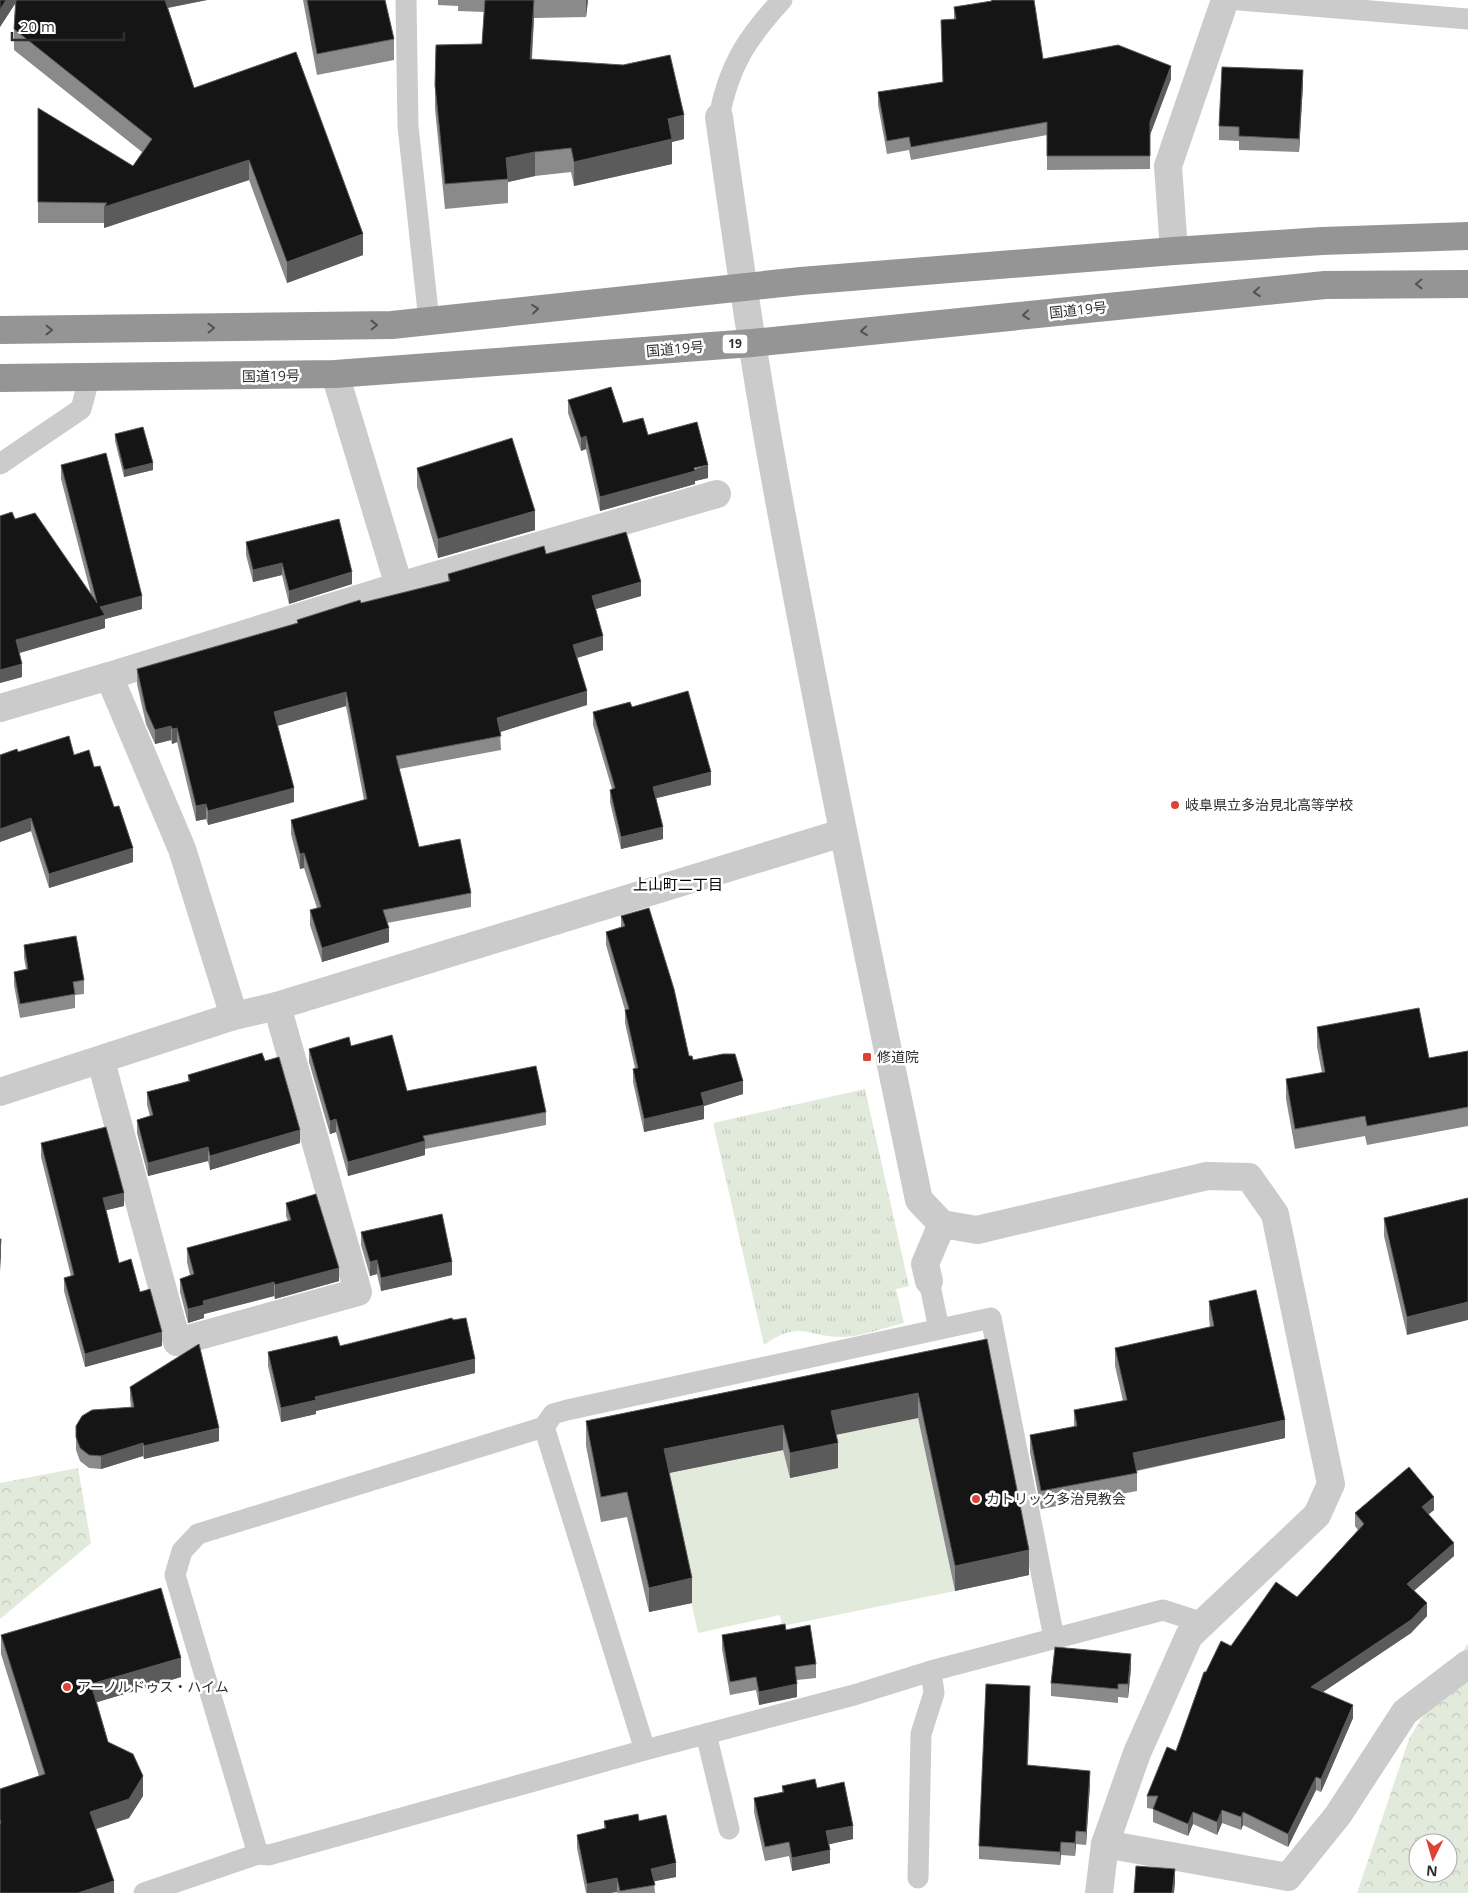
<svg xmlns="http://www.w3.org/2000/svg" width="1468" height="1893" font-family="'Open Sans','Noto Sans JP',sans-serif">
  <defs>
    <pattern id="grass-tufts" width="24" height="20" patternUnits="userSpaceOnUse" patternTransform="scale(1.25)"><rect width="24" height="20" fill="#e2eadc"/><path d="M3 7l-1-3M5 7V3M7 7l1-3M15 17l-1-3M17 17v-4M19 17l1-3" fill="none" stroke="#c2c9bd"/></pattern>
    <pattern id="forest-crowns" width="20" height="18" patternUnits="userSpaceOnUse" patternTransform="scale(1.25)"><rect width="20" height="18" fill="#e2eadc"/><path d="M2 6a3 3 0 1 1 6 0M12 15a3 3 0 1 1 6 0" fill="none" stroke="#c2c9bd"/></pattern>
  </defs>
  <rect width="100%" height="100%" fill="#fff"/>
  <path fill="url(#grass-tufts)" d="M865,1089L909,1286L896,1289L904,1323C886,1327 860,1337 842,1337C807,1337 800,1319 764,1345L713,1123Z"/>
  <g fill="url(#forest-crowns)" fill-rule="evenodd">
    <path d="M78,1468L91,1543L0,1619V1483Z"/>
    <path d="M1468,1643V1893H1357L1409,1739ZM1418,1843H1448V1873H1418Z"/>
  </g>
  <path fill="#e2eadc" d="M918,1418L955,1591L782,1626L780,1615L698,1633L664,1474L783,1450L790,1478L837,1468L831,1436Z"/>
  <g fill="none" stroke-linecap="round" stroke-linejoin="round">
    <g stroke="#cbcbcb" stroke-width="21">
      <path d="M406,0L408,126L429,321"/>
      <path d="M1239,0L1468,19"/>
      <path d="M719,117C729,65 747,38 782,0"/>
      <path d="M0,464L81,409L89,379"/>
      <path d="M929,1281L939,1329"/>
      <path d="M544,1427L553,1414L567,1410L991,1318L1054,1638"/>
      <path d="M706,1734L729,1829"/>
      <path d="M645,1750L544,1427L198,1534L182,1551L175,1575L258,1854L269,1855L645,1750L854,1695L931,1671"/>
      <path d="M918,1878L921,1734L934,1693L931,1671L1163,1610L1203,1623"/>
      <path d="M144,1893L258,1854"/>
    </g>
    <g stroke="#cbcbcb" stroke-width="28">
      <path d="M719,117C736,237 753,358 775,478C819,719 869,960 919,1200L942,1224L977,1230L1207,1176L1249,1177L1275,1214L1331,1484L1317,1515L1189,1636L1137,1753L1105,1844L1099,1893"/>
      <path d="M1174,251L1168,166L1225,0"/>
      <path d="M335,374L399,586"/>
      <path d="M0,708L109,676"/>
      <path d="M234,1016L182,849L109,676L399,586L717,494"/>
      <path d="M101,1061L177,1342L358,1292L277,1006"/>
      <path d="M0,1092L234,1016L277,1006L842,833"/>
      <path d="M929,1281L925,1264L942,1224"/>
      <path d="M1105,1844L1288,1877L1338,1815L1405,1712L1468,1664"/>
    </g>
    <g stroke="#959595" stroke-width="28">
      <path d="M0,330L392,325L801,281L1174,251L1322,241L1468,236"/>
      <path d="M0,378L335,374L752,343L1325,285L1468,284"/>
    </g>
  </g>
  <g fill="#8a8a8a">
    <path d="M0,0H207L168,8L194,88L363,255L287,283L249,180L104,228V223H38V108L133,166L142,152L14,50V29L15,3L0,27Z"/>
    <path d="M303,0H385L394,39V60L317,75Z"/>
    <path d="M438,0H588L586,17L534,18L532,59L684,139L672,142V164L574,186L571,172L535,176L508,182V203L445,209L435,109V85L482,44L484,12L458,11V6L438,5Z"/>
    <path d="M991,0H1034L1043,59L1171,79L1150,135V169L1047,170V135L911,160L909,150L887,154L878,105V92L943,82L941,20L954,19V7L991,1Z"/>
    <path d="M1303,84L1299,152L1239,150V141L1219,140V126Z"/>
    <path d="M568,400L623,423L648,435L708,478L695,481V484L600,511L586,449L581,451L568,413Z"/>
    <path d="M115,434L153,470L124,477L115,441Z"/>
    <path d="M61,465L142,609L105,619V628L19,653L22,677L0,683L15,519L91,594L61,479Z"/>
    <path d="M417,468L535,530L438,558L417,487Z"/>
    <path d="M246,542L352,584L289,604L282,575L253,582L246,555Z"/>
    <path d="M546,554L641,596L596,609L603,650L577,658L587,705L500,732L501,750L399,769L419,847L471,893V907L387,923L389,942L322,962L310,925V910L317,908L304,868L300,869L291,834V820L364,800L346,706L277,726L294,802L208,825L206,819L196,821L177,742L172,744L171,740L155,744L146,724L137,684V669L297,623V620L448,581V574Z"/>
    <path d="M632,707L711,785L656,798L663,839L621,849L610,802V790L612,789L593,725V712Z"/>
    <path d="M18,752L74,755L94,767L114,807L133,862L49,888L31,831L0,842V755Z"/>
    <path d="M621,916L689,1056L693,1060L743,1094L704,1106V1119L644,1132L633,1082V1069L635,1068L625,1023V1010L606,945V932L621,927Z"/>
    <path d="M24,945L84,980V994L75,995V1008L20,1018L14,985V972L26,969L24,958Z"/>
    <path d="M1317,1027L1429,1058L1468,1051V1126L1367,1145L1365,1136L1295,1149L1286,1099V1079L1322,1073L1317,1047Z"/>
    <path d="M351,1046L407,1091L546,1112V1125L425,1149V1155L348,1176L336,1132L330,1134L309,1062V1049Z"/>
    <path d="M265,1061L300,1143L210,1170L208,1161L148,1176L137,1133V1120L150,1116L147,1105V1092L188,1081V1075Z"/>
    <path d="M41,1143L124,1206L106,1210L119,1263L140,1292L162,1346L85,1367L64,1291V1278L71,1276L41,1157Z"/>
    <path d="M1468,1198L1407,1335L1384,1236V1218Z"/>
    <path d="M286,1203L339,1281L275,1299L274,1296L204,1314V1318L188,1323L180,1292V1279L190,1275L187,1262V1248L288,1221L286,1216Z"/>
    <path d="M361,1232L452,1275L381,1291L377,1274L370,1276L361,1245Z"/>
    <path d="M1209,1301L1285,1438L1137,1471V1491L1041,1509L1030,1452V1435L1074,1427V1410L1123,1401L1115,1366V1348L1210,1327L1209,1318Z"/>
    <path d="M987,1339L1029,1575L955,1591L918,1418L836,1434L838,1468L790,1478L783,1450L669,1473L692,1603L649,1612L627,1517L601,1522L586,1446V1421Z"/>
    <path d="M340,1346L475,1373L316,1411V1414L281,1422L268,1366V1352Z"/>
    <path d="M130,1387L219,1441L144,1459L143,1456L101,1469L89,1468L80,1461L76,1450V1437L131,1407L130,1399Z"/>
    <path d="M1434,1510L1428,1514L1454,1556L1414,1590L1427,1616L1411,1633L1323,1692L1353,1718L1321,1792L1316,1790L1288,1847L1243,1825L1241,1830L1222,1823L1217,1835L1193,1824L1188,1836L1153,1822V1809L1147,1808V1796L1176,1751L1206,1672L1231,1646L1297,1597L1358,1530L1355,1526V1513Z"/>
    <path d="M786,1630L816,1664V1678L797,1680V1697L759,1705L756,1690L730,1695L722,1649V1635Z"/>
    <path d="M1,1635L181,1677L97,1702L108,1742L143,1796L129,1818L96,1829L114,1893H0V1789L39,1776L1,1654Z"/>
    <path d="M1131,1668L1128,1698L1118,1697V1703L1051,1696V1683Z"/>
    <path d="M1030,1699L1028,1765L1090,1784L1086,1845L1076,1844L1075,1856L1061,1855L1060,1865L979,1859V1846Z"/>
    <path d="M782,1786L817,1788L853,1839L829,1844L830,1863L792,1871L789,1856L765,1861L754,1812V1798L782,1792Z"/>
    <path d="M604,1821H639L676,1877L654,1881L655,1893H617V1892L610,1893H586L577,1848V1835L604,1829Z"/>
  </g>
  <g fill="#5b5b5b">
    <path d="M6,0H22L17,1L0,27V10Z"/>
    <path d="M161,0H207L161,9Z"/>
    <path d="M534,0V18L530,83V59Z"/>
    <path d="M586,0H588L586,17Z"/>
    <path d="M1171,66V79L1150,135V122Z"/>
    <path d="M1303,70V84L1299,152V139Z"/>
    <path d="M684,115V139L672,142V164L574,186V162L668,119Z"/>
    <path d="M535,152V176L508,182L506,158Z"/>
    <path d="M249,160V180L104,228V207Z"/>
    <path d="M363,234V255L287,283V262Z"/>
    <path d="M586,436V449L581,451V438Z"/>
    <path d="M153,463V470L124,477V470Z"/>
    <path d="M708,465V478L695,481V484L600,511V497Z"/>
    <path d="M535,511V530L438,558V539Z"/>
    <path d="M282,563V575L253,582V570Z"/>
    <path d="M352,572V584L289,604V591Z"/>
    <path d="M641,582V596L592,610V596Z"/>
    <path d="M142,596V609L105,619V628L16,654V640L100,607Z"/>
    <path d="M603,636V650L573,659V645Z"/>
    <path d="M22,664V677L0,683V670Z"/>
    <path d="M587,691V705L497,733V718Z"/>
    <path d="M346,692V706L274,727V712Z"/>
    <path d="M171,726V740L155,744V730Z"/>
    <path d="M177,728V742L172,744V729Z"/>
    <path d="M711,772V785L653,799V787Z"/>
    <path d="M294,788V802L208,825V811Z"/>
    <path d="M206,804V819L196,821V806Z"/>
    <path d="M31,818V831L0,842V829Z"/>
    <path d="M663,827V839L621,849V837Z"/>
    <path d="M133,848V862L49,888V874Z"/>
    <path d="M304,853V868L300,869V854Z"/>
    <path d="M389,928V942L322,962V948Z"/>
    <path d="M743,1081V1094L704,1106V1119L644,1132V1119L701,1093Z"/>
    <path d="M336,1119V1132L330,1134V1121Z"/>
    <path d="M300,1130V1143L210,1170V1156Z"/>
    <path d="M425,1141V1155L348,1176V1162Z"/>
    <path d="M208,1147V1161L148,1176V1163Z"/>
    <path d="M124,1193V1206L103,1211V1198Z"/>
    <path d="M1,1239V1257L0,1271V1254Z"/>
    <path d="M377,1260V1274L370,1276V1262Z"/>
    <path d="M452,1262V1275L381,1291V1278Z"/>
    <path d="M339,1268V1281L275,1299V1285Z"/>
    <path d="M274,1282V1296L204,1314V1318L188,1323V1309L203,1301Z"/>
    <path d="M1468,1302V1320L1407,1335V1317Z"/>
    <path d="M162,1332V1346L85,1367V1354Z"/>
    <path d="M475,1359V1373L316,1411V1414L281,1422V1408L315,1397Z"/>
    <path d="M918,1393V1418L831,1436V1411Z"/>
    <path d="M1285,1420V1438L1133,1471V1453Z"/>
    <path d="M783,1425V1450L664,1474V1449Z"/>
    <path d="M219,1428V1441L144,1459V1446Z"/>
    <path d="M143,1443V1456L101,1469V1456Z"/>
    <path d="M838,1443V1468L790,1478V1453Z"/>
    <path d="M1434,1497V1510L1422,1520V1507Z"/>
    <path d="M1454,1543V1556L1407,1597V1584Z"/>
    <path d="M1029,1550V1575L955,1591V1566Z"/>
    <path d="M692,1578V1603L649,1612V1588Z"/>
    <path d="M1427,1603V1616L1411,1633L1311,1700V1687Z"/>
    <path d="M1131,1654V1668L1128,1698V1684Z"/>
    <path d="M181,1658V1677L91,1704V1684Z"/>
    <path d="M797,1684V1697L759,1705V1692Z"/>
    <path d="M1353,1705V1718L1321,1792V1779Z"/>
    <path d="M1090,1771V1784L1086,1845V1832Z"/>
    <path d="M143,1776V1796L129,1818L90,1831V1812Z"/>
    <path d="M1316,1777V1790L1288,1847V1834Z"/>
    <path d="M1222,1810V1823L1217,1835V1822Z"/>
    <path d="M1193,1812V1824L1188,1836V1824Z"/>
    <path d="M1243,1812V1825L1241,1830V1817Z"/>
    <path d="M853,1826V1839L826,1845V1831Z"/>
    <path d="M1076,1831V1844L1075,1856V1843Z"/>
    <path d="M1061,1842V1855L1060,1865V1852Z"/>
    <path d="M830,1850V1863L792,1871V1858Z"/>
    <path d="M676,1863V1877L651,1882V1869Z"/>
    <path d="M1175,1869V1883L1174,1893H1172Z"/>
    <path d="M617,1878V1892L610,1893H587V1884Z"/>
    <path d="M114,1881V1893H78Z"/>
  </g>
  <g fill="#151515" stroke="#5b5b5b">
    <path d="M0,0H6L0,10Z"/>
    <path d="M16,0H165L194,88L296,52L363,234L287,262L249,160L104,207L107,203L38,202V108L133,166L152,139L14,29Z"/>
    <path d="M307,0H385L394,39L317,54Z"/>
    <path d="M485,0H534L530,59L623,65L670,55L684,115L668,119L672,139L574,162L571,148L535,152L506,158L508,179L445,184L435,85L436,45L482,44Z"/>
    <path d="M992,0H1034L1043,59L1118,45L1171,66L1150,122V156H1047V122L911,147L909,137L887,141L878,92L943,82L941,20L956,19L954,7L992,1Z"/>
    <path d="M1222,67L1303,70L1299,139L1239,136V127L1219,126Z"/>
    <path d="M611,387L623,423L643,418L648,435L697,422L708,465L694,468L695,471L600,497L586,436L581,438L568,400Z"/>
    <path d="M143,427L153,463L124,470L115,434Z"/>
    <path d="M512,438L535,511L438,539L417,468Z"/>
    <path d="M106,453L142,596L100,607L105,615L16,640L22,664L0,670V516L12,512L15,519L35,513L97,603L61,465Z"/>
    <path d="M339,519L352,572L289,591L282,563L253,570L246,542Z"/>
    <path d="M626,532L641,582L592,596L603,636L573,645L587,691L497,718L501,736L396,756L419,847L460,839L471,893L383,910L389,928L322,948L310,910L321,907L304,853L300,854L291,820L367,799L346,692L274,712L294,788L208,811L206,804L196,806L177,728L172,729L171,726L155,730L146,710L137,669L298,623L297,620L360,600L361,603L450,581L448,574L544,546L546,554Z"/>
    <path d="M688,691L711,772L653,787L663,827L621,837L610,790L615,788L593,712L630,702L632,707Z"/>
    <path d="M69,736L74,755L89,750L94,767L100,766L114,807L119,806L133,848L49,874L31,818L0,829V755L17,749L18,752Z"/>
    <path d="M649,908L674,989L689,1056H692L693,1060L723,1054H735L743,1081L701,1093L704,1105L644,1119L633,1069L638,1068L625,1010L629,1009L606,932L625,926L621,916Z"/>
    <path d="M76,936L84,980L73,982L75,994L20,1004L14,972L28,969L24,945Z"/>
    <path d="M1419,1008L1429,1058L1468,1051V1107L1367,1126L1365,1116L1295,1129L1286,1079L1325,1072L1317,1027Z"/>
    <path d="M392,1035L407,1091L536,1066L546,1112L423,1136L425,1141L348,1162L336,1119L330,1121L309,1049L349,1037L351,1046Z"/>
    <path d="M262,1053L265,1061L279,1057L300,1130L210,1156L208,1147L148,1163L137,1120L153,1115L147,1092L190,1081L188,1075Z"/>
    <path d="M106,1127L124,1193L103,1198L119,1263L131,1259L140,1292L150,1289L162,1332L85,1354L64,1278L74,1275L41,1143Z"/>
    <path d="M316,1194L339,1268L275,1285L274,1282L203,1301L204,1305L188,1309L180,1279L194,1274L187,1248L291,1220L286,1203Z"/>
    <path d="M1468,1198V1302L1407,1317L1384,1218Z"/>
    <path d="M442,1214L452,1262L381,1278L377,1260L370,1262L361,1232Z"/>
    <path d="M0,1239H1L0,1254Z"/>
    <path d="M1256,1290L1285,1420L1133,1453L1137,1473L1041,1491L1030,1435L1077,1426L1074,1410L1127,1400L1115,1348L1214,1326L1209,1301Z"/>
    <path d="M452,1318L453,1320L466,1318L475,1359L315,1397L316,1400L281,1408L268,1352L337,1336L340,1346Z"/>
    <path d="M987,1339L1029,1550L955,1566L918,1393L831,1411L838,1443L790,1453L783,1425L664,1449L692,1578L649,1588L627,1492L601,1497L586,1421Z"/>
    <path d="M199,1344L219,1428L144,1446L143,1443L101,1456L89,1455L80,1448L76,1437V1426L82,1416L92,1410L134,1407L130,1387Z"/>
    <path d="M1409,1467L1434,1497L1422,1507L1454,1543L1407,1584L1427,1603L1411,1620L1311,1687L1353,1705L1321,1779L1316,1777L1288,1834L1243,1812L1241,1817L1222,1810L1217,1822L1193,1812L1188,1824L1153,1809L1158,1796H1147L1167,1747L1176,1751L1204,1672H1206L1221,1641L1231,1646L1276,1582L1297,1597L1364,1524L1355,1513Z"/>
    <path d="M161,1588L181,1658L91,1684L108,1742L133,1754L143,1776L129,1799L90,1812L114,1881L78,1893H0V1824L1,1823L0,1819V1789L45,1774L1,1635Z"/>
    <path d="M785,1624L786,1630L810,1625L816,1664L795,1667L797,1684L759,1692L756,1677L730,1682L722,1635Z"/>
    <path d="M1055,1647L1131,1654L1128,1684H1118V1689L1051,1683Z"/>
    <path d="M986,1684L1030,1686L1027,1765L1090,1771L1086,1832L1076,1831L1075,1843L1061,1842L1060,1852L979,1846Z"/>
    <path d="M815,1779L817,1788L844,1782L853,1826L826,1831L830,1850L792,1858L789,1842L765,1847L754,1798L784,1792L782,1786Z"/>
    <path d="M638,1814L639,1821L666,1815L676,1863L651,1869L655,1885L620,1891L617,1878L587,1884L577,1835L606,1828L604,1821Z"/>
    <path d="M1136,1866L1175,1869L1172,1893H1134Z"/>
  </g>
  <defs><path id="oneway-chevron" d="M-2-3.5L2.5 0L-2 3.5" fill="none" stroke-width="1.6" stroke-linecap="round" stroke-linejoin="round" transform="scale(1.25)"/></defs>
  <g stroke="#525252">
    <use href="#oneway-chevron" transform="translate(1419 284) rotate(179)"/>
    <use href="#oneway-chevron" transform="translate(1257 292) rotate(174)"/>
    <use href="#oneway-chevron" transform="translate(535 309) rotate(-6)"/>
    <use href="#oneway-chevron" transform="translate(1026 315) rotate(174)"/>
    <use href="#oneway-chevron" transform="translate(374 325) rotate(-1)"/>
    <use href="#oneway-chevron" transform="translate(211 328) rotate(-1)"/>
    <use href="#oneway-chevron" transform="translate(49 330)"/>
    <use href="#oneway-chevron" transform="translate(864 331) rotate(174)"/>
  </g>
  <g fill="#dd4237" stroke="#fff" stroke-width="2">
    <circle cx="1175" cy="805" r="5"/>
    <rect x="862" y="1052" width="10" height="10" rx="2.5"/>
    <circle cx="976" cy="1499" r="5"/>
    <circle cx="67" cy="1687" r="5"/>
  </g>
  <g text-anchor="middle" stroke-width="5" stroke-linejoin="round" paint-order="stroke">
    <rect fill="#fff" stroke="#6d6d6d" stroke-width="1" x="722.5" y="334.5" width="25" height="19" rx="4"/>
    <g font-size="12" font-weight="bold" fill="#2e2e2e">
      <text x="735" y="348">19</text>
    </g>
    <g font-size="14" fill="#2e2e2e" stroke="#fff">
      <text transform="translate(1078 310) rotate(-6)" y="5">国道19号</text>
      <text transform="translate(675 349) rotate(-5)" y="5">国道19号</text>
      <text transform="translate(271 376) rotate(-1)" y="5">国道19号</text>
    </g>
    <g font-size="14" fill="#2e2e2e" stroke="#fff" text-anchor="start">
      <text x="1185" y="810">岐阜県立多治見北高等学校</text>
      <text x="877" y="1062">修道院</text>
      <text x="986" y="1504">カトリック多治見教会</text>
      <text x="77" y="1692">アーノルドゥス・ハイム</text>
    </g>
    <g font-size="15" fill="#000" stroke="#fff">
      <text x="678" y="890">上山町二丁目</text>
    </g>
  </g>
  <g transform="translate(1433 1858) rotate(185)"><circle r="24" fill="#ffffff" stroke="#ababab"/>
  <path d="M0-4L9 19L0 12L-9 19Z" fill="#dd4237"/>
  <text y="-8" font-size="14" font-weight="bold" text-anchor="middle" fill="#2e2e2e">N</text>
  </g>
  <path d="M12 32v8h112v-8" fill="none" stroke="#2e2e2e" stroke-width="2.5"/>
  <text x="20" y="32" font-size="15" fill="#2e2e2e" stroke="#ffffff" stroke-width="4" paint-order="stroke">20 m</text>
</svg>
